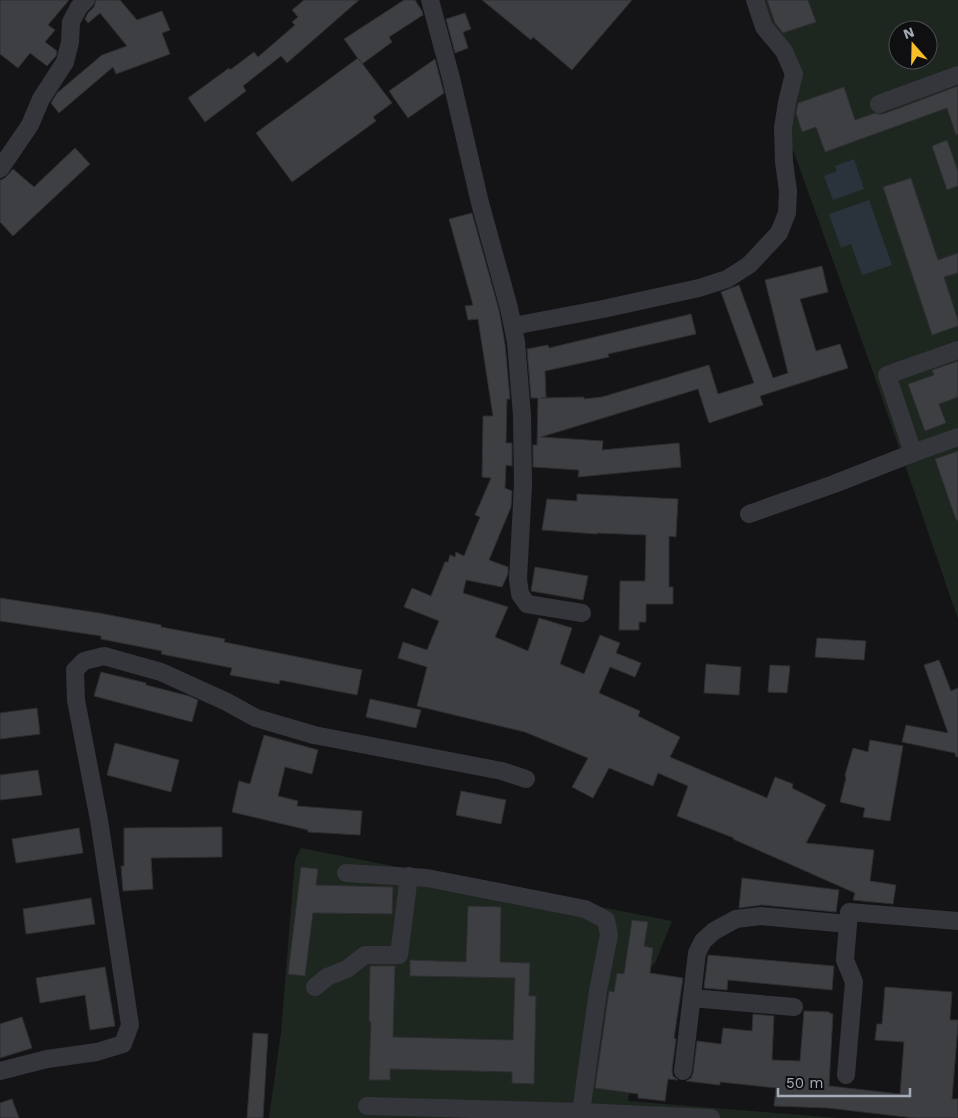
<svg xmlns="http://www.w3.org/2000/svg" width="958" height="1118" font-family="'Work Sans',sans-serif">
  <rect width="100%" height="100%" fill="#141416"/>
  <g fill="#1e2620" fill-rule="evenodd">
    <path d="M764,0H958V619L872,369L792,147L791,101L777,37ZM898,30H928V60H898Z"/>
    <path d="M301,848L672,921L655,963L647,971L628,1101L838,1118H269L281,1032L295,860Z"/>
  </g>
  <g fill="#2a323b">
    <path d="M854,159L864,189L833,200L824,176L837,171L835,166Z"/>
    <path d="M869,200L892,265L862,275L851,244L841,248L829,214Z"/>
  </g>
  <g fill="#3e3f43" stroke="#2e2e32">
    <path d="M0,0H69L48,25L55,30L45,42L57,51L56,56L47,66L30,53L18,68L0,54Z"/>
    <path d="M96,0H120L137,20L162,11L170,30L162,33L170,54L116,74L113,67L59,113L51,103L57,93L102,55L127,46L100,13L88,23L85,19L88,13L94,7Z"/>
    <path d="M304,0H359L287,63L281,56L243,86L246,91L205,122L188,98L229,68L230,70L254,52L258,57L295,25L292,22L298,17L292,10Z"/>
    <path d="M404,0H415L422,11L423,15L389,37L392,42L362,64L344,39Z"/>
    <path d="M482,0H632L572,70L533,37L531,40Z"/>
    <path d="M767,0H808L816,22L783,33L775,23Z"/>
    <path d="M465,13L471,29L463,32L468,48L455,53L446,19Z"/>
    <path d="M358,58L392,103L373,117L376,121L292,182L256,133Z"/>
    <path d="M435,59L444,93L408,118L389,91Z"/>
    <path d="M958,86V134L956,135L947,108L825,152L816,127L802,132L796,113L798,103L844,87L855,120L875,113L878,114H883Z"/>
    <path d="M947,140L958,171V186L947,190L932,146Z"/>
    <path d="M75,148L90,164L13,236L0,222V180L5,178L13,169L34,187Z"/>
    <path d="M911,178L938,260L958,253V273L944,277L958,320V326L932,335L883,187Z"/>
    <path d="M472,213L499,310L505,344L510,399H507L506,443H512V466L506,465L505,488L512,491L511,507L489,560L508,567V574L502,587L466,580L463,593L508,607L495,637L528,651L539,618L572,628L560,664L584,674L600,635L620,643L616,653L641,663L635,677L610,667L599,693L640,711L638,716L680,737L670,757L767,798L775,777L793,784L792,788L826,805L806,843L874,850L870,881L896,885L893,904L853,900L855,893L733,839L734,838L677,816L688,786L658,773L653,786L609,768L593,798L572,787L588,758L525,732L417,706L427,667L398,658L403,642L427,650L439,621L404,607L412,588L431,596L445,562H448L450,555L455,557L456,552L464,556L480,517L475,515L491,478L482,477L483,416H493L478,319L468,320L465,306L473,305L449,219Z"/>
    <path d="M822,266L828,292L800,299L816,351L840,344L848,368L760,396L763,405L709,423L698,389L541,437L603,441L602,450L679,443L681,467L578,477L579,470L533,467V445H537L538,398H531L527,349L548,345L549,348L691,314L696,334L608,354L609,357L545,371L546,398H541L584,397V399L602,397L709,365L718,394L754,383L721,292L739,285L773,378L788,373L765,280Z"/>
    <path d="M958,361V397L939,404L946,423L925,431L908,384L934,375L932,370Z"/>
    <path d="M958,451V520H956L935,459Z"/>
    <path d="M577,494L678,499L676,537L669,536V587H673V604H646V622H639V630H619L620,581H645L646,535L597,533V534L542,530L547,499L577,501Z"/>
    <path d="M535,567L588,576L583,600L531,591Z"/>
    <path d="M0,598L99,613L161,625V627L225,639L224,642L362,670L357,695L280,680L279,684L230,675L232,668L161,654L162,651L101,639V636L0,621Z"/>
    <path d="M817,638L866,641L864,660L815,657Z"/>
    <path d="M939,660L951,691L958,688V756L956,757L955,753L902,742L906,725L948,733L924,665Z"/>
    <path d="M706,664L741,667L739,695L704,693Z"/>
    <path d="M770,665L790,666L787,693L768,692Z"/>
    <path d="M101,672L146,683V685L189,696L198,700L192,722L94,696Z"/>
    <path d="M370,699L421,710L416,728L366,717Z"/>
    <path d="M37,708L40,734L0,739V713Z"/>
    <path d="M264,735L318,750L312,774L285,767L278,796L298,801L297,806L362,811L360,835L308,832V830L232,812L239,781L250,784Z"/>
    <path d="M870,740L903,746L890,821L863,817L865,808L840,802L846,778L845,775L853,748L868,752Z"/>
    <path d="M115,743L179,760L171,792L107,775Z"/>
    <path d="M38,770L42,795L0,800V775Z"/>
    <path d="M461,791L506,800L501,824L456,815Z"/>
    <path d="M222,827V857L151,858L153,889L123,891L121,866H124V828Z"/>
    <path d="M79,828L83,853L16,863L12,839Z"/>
    <path d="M301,867L318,869L316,885L393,887L392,914L313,913L305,976L288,974Z"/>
    <path d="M742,878L839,890L836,912L762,905L739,908Z"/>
    <path d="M91,898L95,924L26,934L23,909Z"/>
    <path d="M468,906L501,907L500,962L530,963L529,996H536L534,1084L512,1083V1072L390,1069V1080H369L371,1022L369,1021L370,966H395L393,1037L513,1040L515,978L410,976V960L466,962Z"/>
    <path d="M632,920L648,922L644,946L653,948L650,973L683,978L674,1038L676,1039L672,1070L673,1076L678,1080L668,1079L665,1101L638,1098V1094L595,1088L609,991L614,992L617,973L624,974Z"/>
    <path d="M708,955L834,966L832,990L728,980L727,990L704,988Z"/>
    <path d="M105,967L115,1026L90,1030L85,995L40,1003L36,978Z"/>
    <path d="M885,987L952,992L950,1020H958V1025L952,1099H958V1118H914L828,1108L774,1106L776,1088L720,1082V1085L686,1081L691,1078L693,1073L697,1041L721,1044L723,1028L752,1031L753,1014L774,1016L772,1060L800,1061L804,1011L830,1012L829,1013L833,1014L829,1086L900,1094L904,1042L875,1040L877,1024H882Z"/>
    <path d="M22,1017L32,1048L0,1058V1024Z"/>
    <path d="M253,1033L268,1034L263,1118H247Z"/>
    <path d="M12,1099L19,1118H0V1103Z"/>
  </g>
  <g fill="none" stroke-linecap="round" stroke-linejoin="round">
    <g stroke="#35363b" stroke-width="18">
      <path d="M430,0L451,78L480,203L509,308L516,342L522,415L523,485L518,579L520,594L527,604L582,613"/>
      <path d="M879,104L958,75"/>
      <path d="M0,169L30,125L41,99L65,62L70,42L71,22L79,7L86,0"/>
      <path d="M513,326L603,309L699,288L727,279L749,265L779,233L787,213L788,191L784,162L783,128L787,102L794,74L784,51L764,27L755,0"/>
      <path d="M913,453L958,437"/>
      <path d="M749,514L834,484L913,453L887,375L958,350"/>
      <path d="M346,873L427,878L585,909L606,920L609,935L598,991L581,1112"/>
      <path d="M315,987L327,977L347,969L365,955H399L409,876"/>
      <path d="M692,998L794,1007"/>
      <path d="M0,1071L47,1059L97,1052L123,1044L130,1025L99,820L76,700L75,670L84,661L104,656L161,672L227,702L256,718L314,735L502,771L526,779"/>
      <path d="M683,1071L697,953L703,941L714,931L736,919L761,916L848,924"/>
      <path d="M846,1075L854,982L845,960L849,912L958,921"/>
      <path d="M367,1106L581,1112L711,1118"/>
    </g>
  </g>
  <g transform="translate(913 45) rotate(340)"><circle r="24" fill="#0f0f11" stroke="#4b4d53"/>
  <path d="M0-4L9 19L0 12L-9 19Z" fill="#fabf28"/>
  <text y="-8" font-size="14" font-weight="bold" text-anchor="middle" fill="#a5aab7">N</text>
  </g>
  <path d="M778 1088v8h132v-8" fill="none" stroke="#a5aab7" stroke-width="2.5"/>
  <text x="786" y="1088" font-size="15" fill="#a5aab7" stroke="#0f0f11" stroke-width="4" paint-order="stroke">50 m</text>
</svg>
